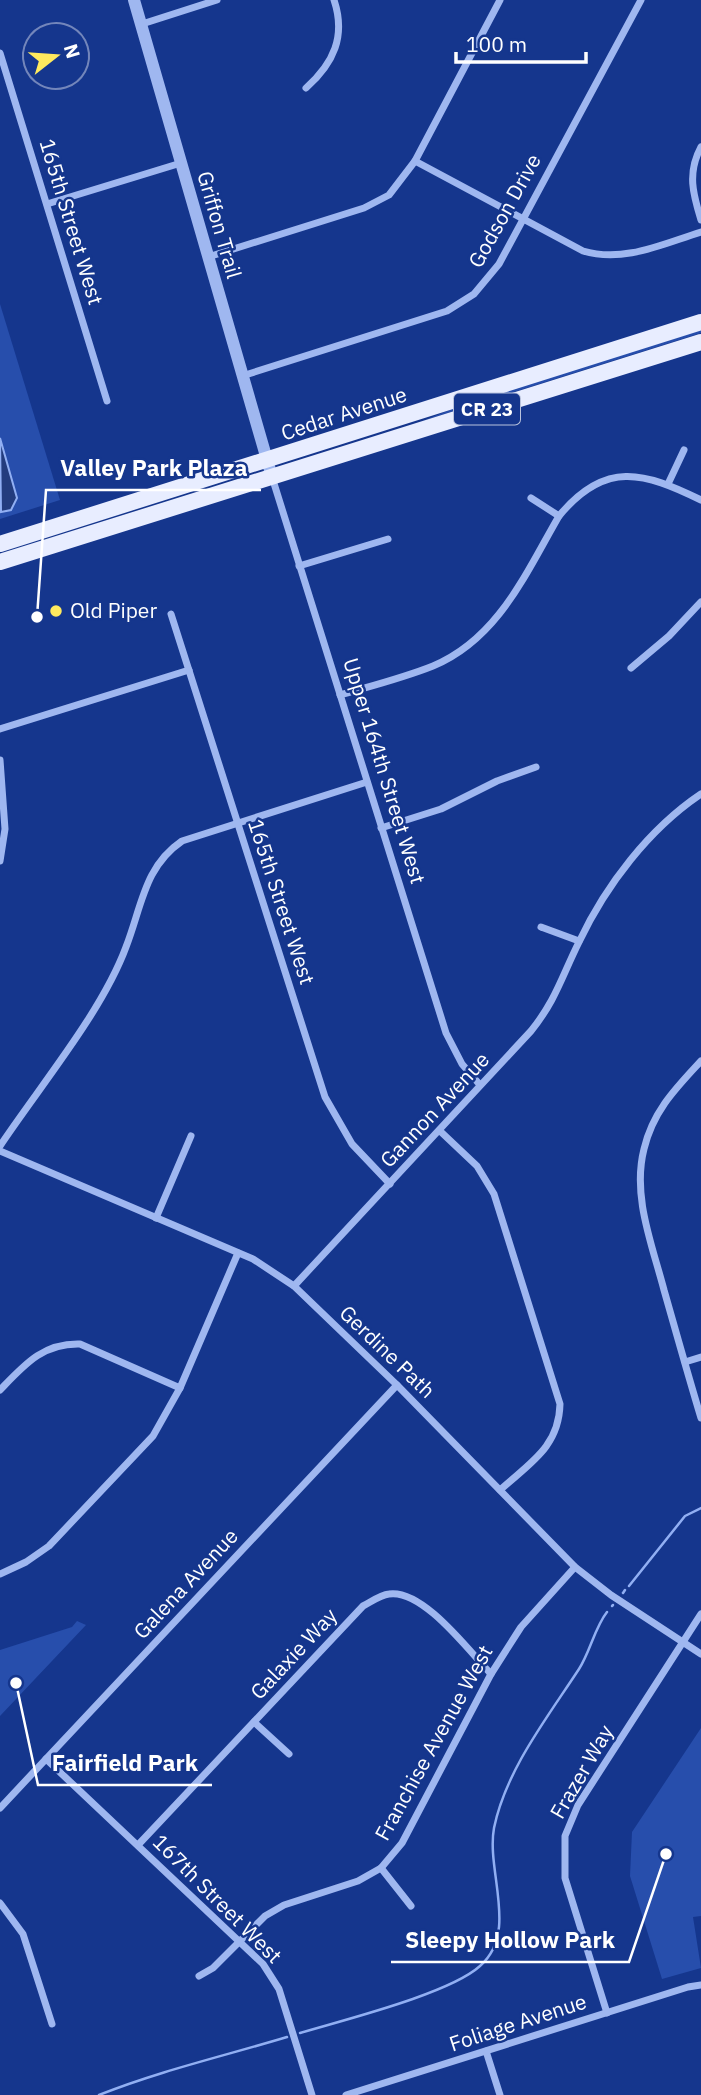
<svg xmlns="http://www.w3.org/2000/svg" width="701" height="2095" font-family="'IBM Plex Sans',sans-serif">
  <rect width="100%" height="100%" fill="#15368d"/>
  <g fill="#274eac">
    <path d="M0,304L60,500L0,519Z"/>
    <path d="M701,330V333L422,421L465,404Z"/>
    <path d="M77,1621L86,1625L0,1716V1650L72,1627Z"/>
    <path d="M701,1728V1916L693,1917L701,1968L662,1979L630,1876L632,1832Z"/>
  </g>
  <path fill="#233c7e" stroke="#91aff3" stroke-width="2" d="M0,438L17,498L11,510L1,512Z"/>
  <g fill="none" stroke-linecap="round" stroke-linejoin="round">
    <g stroke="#91aff3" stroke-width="2.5">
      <path d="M629,1586L685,1516L701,1508"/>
      <path d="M623,1593L625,1590"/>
      <path d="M612,1606L613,1605"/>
      <path d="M300,2033C343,2020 449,1994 480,1966C519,1932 486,1872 494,1828C506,1770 547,1718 579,1669C590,1652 595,1627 607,1612"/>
      <path d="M99,2095C159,2071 224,2056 287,2037"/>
    </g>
    <g stroke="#9fb7f0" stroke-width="7">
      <path d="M142,24L217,0"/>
      <path d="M0,53L107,401"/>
      <path d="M306,88C334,63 346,36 334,0"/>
      <path d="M701,147C687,173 693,194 701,220"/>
      <path d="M415,161L583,251C624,263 662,244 701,232"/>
      <path d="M47,204L181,163"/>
      <path d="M208,257L364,208L389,195L415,161L500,0"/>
      <path d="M242,376L447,311L474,294L499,264L641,0"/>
      <path d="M272,477L446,1033L462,1064L480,1085"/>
      <path d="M668,484L684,450"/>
      <path d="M531,498L559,516"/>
      <path d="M299,566L388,539"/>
      <path d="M171,614L325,1097L352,1144L390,1184"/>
      <path d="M631,668L669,636L701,602"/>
      <path d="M340,695C371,686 403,678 433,666C498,639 526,573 559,516C605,460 644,472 701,500"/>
      <path d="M0,729L189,670"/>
      <path d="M0,760L5,829L0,861"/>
      <path d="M381,828L441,809L497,781L536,767"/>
      <path d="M541,927L579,941"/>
      <path d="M701,1061C676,1088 653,1111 644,1149C632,1196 652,1244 664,1290C676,1332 688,1375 701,1418"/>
      <path d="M440,1131L477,1166L494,1194L560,1404C559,1447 530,1463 500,1490"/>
      <path d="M0,1146C40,1086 102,1012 126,947C142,906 144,867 182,841L367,782"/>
      <path d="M0,1151L253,1259L294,1286L397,1385L575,1567L611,1595L701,1654"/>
      <path d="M156,1218L191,1136"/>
      <path d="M294,1286L531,1031C556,1000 562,976 579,942C606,885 649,829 701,794"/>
      <path d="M685,1362L701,1357"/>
      <path d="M0,1390C25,1364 43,1343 80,1344L180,1388"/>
      <path d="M0,1574L26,1562L49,1546L153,1436L180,1388L238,1253"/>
      <path d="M254,1722L289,1754"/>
      <path d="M46,1759L263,1964L279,1989L312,2095"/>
      <path d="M0,1808L397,1385"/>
      <path d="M138,1845L363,1606C371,1602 380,1595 389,1594C423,1589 468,1650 491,1674"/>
      <path d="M381,1868L411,1906"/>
      <path d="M0,1903L23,1934L52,2024"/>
      <path d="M199,1976L213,1968L265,1916L284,1905L358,1881L381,1868L402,1843L491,1674L521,1627L575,1567"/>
      <path d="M607,2013L565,1878V1836L578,1805L701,1614"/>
      <path d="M486,2051L500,2095"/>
      <path d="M346,2095L688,1987L701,1985"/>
    </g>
    <path stroke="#9fb7f0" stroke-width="12" d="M134,0L272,477"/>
    <g stroke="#e8edff" stroke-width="16">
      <path d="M0,544L701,322"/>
      <path d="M0,562L701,342"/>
    </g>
  </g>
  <circle fill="#ffea5e" stroke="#15368d" stroke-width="2.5" cx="56" cy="611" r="7"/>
  <g text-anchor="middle" stroke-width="5" stroke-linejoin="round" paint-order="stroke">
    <rect fill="#15368d" stroke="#b9c3dd" stroke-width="2" x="454" y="393.5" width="66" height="31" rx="5"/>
    <g font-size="19" font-weight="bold" fill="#fff">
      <text x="487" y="416">CR 23</text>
    </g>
    <g font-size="21" fill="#fff" stroke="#15368d">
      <text transform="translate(505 211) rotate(-61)" y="7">Godson Drive</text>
      <text transform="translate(71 222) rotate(73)" y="7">165th Street West</text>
      <text transform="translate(219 225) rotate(74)" y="7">Griffon Trail</text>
      <text transform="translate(344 414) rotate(-18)" y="7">Cedar Avenue</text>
      <text transform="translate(384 771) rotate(73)" y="7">Upper 164th Street West</text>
      <text transform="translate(281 902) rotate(72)" y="7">165th Street West</text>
      <text transform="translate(435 1110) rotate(-47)" y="7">Gannon Avenue</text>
      <text transform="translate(387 1352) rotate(44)" y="7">Gerdine Path</text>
      <text transform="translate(186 1584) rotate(-47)" y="7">Galena Avenue</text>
      <text transform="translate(294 1654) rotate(-47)" y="7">Galaxie Way</text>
      <text transform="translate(434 1743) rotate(-61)" y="7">Franchise Avenue West</text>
      <text transform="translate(582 1772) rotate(-60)" y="7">Frazer Way</text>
      <text transform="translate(217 1899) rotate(45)" y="7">167th Street West</text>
      <text transform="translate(518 2023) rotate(-18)" y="7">Foliage Avenue</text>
    </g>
    <g font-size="21" fill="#fff" stroke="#15368d" text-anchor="start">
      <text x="70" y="618">Old Piper</text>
    </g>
  </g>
  <path fill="none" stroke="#fff" stroke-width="2.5" d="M37 617L46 490H261M16 1683L38 1785H212M666 1854L629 1962H391"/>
  <g fill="#fff" stroke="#15368d" stroke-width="2.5">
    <circle cx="37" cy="617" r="7"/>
    <circle cx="16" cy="1683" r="7"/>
    <circle cx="666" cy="1854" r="7"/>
  </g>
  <g font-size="23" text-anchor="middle" font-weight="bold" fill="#fff" stroke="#15368d" stroke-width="5" stroke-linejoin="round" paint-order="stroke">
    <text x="154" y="476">Valley Park Plaza</text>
    <text x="125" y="1771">Fairfield Park</text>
    <text x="510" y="1948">Sleepy Hollow Park</text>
  </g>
  <g transform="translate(56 56) rotate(73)"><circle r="33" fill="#15368d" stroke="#7386bb" stroke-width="2"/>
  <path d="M0-5L12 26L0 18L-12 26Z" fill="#ffea5e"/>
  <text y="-10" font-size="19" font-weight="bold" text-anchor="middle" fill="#ffffff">N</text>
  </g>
  <path d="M456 52v10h130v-10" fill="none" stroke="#ffffff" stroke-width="3.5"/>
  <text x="466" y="52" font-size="21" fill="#ffffff" stroke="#15368d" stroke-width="5" paint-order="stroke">100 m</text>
</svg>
